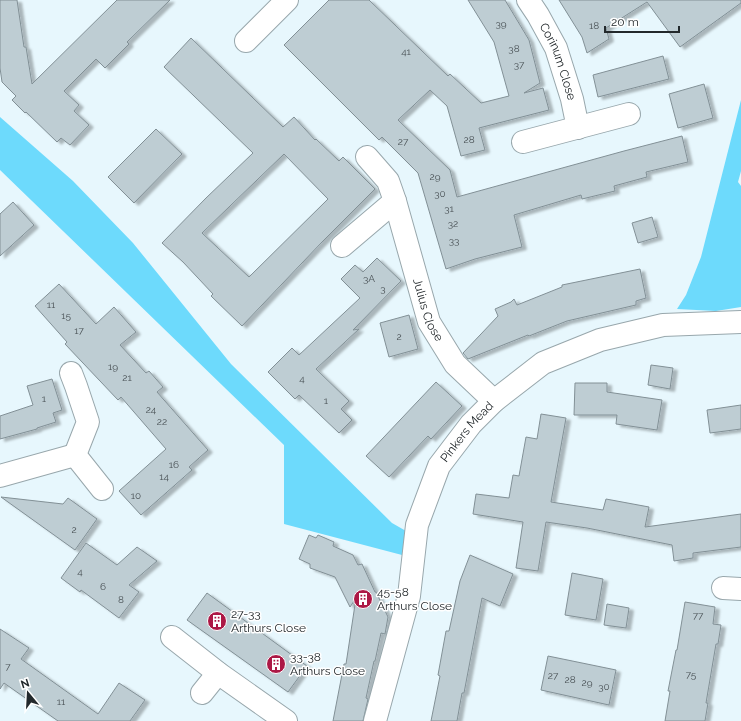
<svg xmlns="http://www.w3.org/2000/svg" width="741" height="721" font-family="Raleway,sans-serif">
  <defs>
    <filter id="shadow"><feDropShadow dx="4.5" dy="2.5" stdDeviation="1" flood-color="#0004"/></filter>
  </defs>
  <rect width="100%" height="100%" fill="#e7f7fd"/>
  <g fill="#6ddafc">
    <path d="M741,100V171L738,182L741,186V307L716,311L677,309L686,295L701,257Z"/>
    <path d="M0,117L73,181L133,243L231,364L392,523L406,531L402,555L284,524V445L0,170Z"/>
  </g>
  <g fill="#becdd3" stroke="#829096" fill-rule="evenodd" filter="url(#shadow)">
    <path d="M0,0H17L24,47H26L32,84L117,0H170L127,42L129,44L105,68L96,59L64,91L79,105L74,111L89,125L70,145L61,138L57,142L26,112L25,113L12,100L16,96L2,82L0,68Z"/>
    <path d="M329,0H369L448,76L450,74L481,103L509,96L494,42L468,0H505L529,40L540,83L524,93L543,88L549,110L479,128L485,150L461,156L447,106L430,90L398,120L450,170L457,197L624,151L682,136L688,162L646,172L647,177L614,186L615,191L582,199L581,195L514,215L522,247L475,259L446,269L418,173L382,137L379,140L284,45Z"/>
    <path d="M559,0H741V3L680,47L647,2L606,28L609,39L587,53L582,37Z"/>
    <path d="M191,38L283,127L294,117L315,140L316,139L339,161L343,157L375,189L322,242L242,326L211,296L213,294L183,262L162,243L206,198L253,153L164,67ZM284,154L328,199L249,277L202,233Z"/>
    <path d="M663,56L669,79L598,97L593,75Z"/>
    <path d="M704,84L713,118L678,128L669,94Z"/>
    <path d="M156,129L182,154L134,203L108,177Z"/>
    <path d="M13,202L34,225L0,256V214Z"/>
    <path d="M652,217L658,237L638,243L632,223Z"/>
    <path d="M377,258L401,281L353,330L359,329L316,369L349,401L341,409L352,420L339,433L299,395L295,399L268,372L292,348L299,355L360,298L341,279L355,265L363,272Z"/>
    <path d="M640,269L646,298L636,301V305L567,321L529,336L528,335L468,359L463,353L498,316L495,309L511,302L514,299L517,305L562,287V285Z"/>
    <path d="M59,284L96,324L114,307L136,332L120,345L146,373L149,371L163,387L157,392L208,450L189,467L192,470L141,515L119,491L166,449L121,397L118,400L65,344L67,342L35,306Z"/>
    <path d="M409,315L418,349L389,357L380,323Z"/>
    <path d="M651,365L673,368L670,389L648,385Z"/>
    <path d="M52,379L62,410L53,413L56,422L37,428V429L0,439V416L33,405L27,386Z"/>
    <path d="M436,382L462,406L431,439L428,436L389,477L366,456Z"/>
    <path d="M575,383H607V392L662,400L657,430L616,424L617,415H574Z"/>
    <path d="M741,405V429L710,433L707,410Z"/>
    <path d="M541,414L566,418L551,502L603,510L606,499L649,507L645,527L741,514V547L693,553V558L674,561L672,545L587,528L546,522L538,571L516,568L523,522L473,514L476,494L509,498L513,475L519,476L526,437L537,439Z"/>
    <path d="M1,497L63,504L68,498L97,519L75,550Z"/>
    <path d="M309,535L316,538L318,535L334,542L333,546L353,555L358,565L362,564L375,592H376L388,617L385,634L381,633L375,661H374L366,698L368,699L363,721H333L344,664H346L356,598L350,607L335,577L310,568V564L299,559Z"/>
    <path d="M86,543L117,565L137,547L157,561L129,585L139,592L119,618L81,590L80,592L61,578Z"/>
    <path d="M470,555L513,574L500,606L482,598L464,693H462L457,721H431L440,676L438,675L446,631H449L460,581Z"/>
    <path d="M572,573L603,579L596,620L565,615Z"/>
    <path d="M207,593L307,666L288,692L187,620Z"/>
    <path d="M685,602L715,607L713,624L721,625L718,644H716L706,703H708L705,721H665L670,691H668L676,650H677Z"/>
    <path d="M607,604L629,608L626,628L604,625Z"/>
    <path d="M0,629L29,648L21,659L98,714L119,683L145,700L130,721H58L4,683L0,689Z"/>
    <path d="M548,656L616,670L609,705L541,690Z"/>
  </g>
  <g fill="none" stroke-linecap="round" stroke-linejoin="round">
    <defs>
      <g id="minor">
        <path id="s1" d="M528,0L538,15L556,48L572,99L578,128"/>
        <path d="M246,41L287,0"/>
        <path d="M523,142L629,114"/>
        <path id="s2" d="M367,157L388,181L395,201L429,322L455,364L494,401"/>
        <path d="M342,246L395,201"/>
        <path d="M71,373L76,386L88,422L75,455L102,489"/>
        <path d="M0,476L75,455"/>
        <path d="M723,588L741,589"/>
        <path d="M172,637L218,673L286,721"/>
        <path d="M202,693L218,673"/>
        <path id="s3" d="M375,721L409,596L417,525L439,466L471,424L494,401L543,363L600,340L663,325L741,322"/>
      </g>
    </defs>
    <use href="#minor" stroke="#98a7ac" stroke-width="24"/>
    <use href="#minor" stroke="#fff" stroke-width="22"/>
  </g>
  <defs>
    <symbol id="building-disc" viewBox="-11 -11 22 22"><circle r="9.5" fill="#ac1845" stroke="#fff"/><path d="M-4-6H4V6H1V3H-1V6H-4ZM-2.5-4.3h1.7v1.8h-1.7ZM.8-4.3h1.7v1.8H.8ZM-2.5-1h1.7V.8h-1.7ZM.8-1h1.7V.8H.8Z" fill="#fff"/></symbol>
  </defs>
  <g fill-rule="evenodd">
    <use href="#building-disc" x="352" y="588" width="22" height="22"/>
    <use href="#building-disc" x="206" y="610" width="22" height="22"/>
    <use href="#building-disc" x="265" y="653" width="22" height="22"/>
  </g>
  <g text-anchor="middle" stroke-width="3" stroke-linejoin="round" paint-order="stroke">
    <g font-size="10" fill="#4a5256">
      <text x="501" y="27">39</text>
      <text x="594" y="29">18</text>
      <text x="514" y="52">38</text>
      <text x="406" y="55">41</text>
      <text x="519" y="68">37</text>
      <text x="469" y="143">28</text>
      <text x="403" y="145">27</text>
      <text x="435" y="180">29</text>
      <text x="440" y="197">30</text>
      <text x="449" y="212">31</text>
      <text x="453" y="227">32</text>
      <text x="454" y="244">33</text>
      <text x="369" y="282">3A</text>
      <text x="383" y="292">3</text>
      <text x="51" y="308">11</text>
      <text x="66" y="319">15</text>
      <text x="79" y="334">17</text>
      <text x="399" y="340">2</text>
      <text x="113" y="370">19</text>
      <text x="127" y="381">21</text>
      <text x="302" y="382">4</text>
      <text x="44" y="402">1</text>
      <text x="326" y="404">1</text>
      <text x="151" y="413">24</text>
      <text x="162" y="425">22</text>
      <text x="174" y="468">16</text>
      <text x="164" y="480">14</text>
      <text x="136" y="499">10</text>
      <text x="74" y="533">2</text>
      <text x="80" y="575">4</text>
      <text x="103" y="590">6</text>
      <text x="121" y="603">8</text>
      <text x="698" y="619">77</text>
      <text x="8" y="670">7</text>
      <text x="691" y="678">75</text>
      <text x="553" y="679">27</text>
      <text x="570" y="683">28</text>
      <text x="587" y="686">29</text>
      <text x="604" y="690">30</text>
      <text x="61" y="705">11</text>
    </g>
    <g font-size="12" fill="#23292c" stroke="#fff">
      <text dy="4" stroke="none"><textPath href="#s1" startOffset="69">Corinum Close</textPath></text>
      <text dy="4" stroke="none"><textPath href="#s2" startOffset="167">Julius Close</textPath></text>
      <text dy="4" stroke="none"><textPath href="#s3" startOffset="308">Pinkers Mead</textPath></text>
    </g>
    <g font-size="12" fill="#23292c" stroke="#fff" text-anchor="start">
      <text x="377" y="596">45-58<tspan x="377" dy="14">Arthurs Close</tspan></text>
      <text x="231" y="618">27-33<tspan x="231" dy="14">Arthurs Close</tspan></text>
      <text x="290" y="661">33-38<tspan x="290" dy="14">Arthurs Close</tspan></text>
    </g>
  </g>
  <g transform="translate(28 693) rotate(342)" stroke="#ffffff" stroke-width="3" paint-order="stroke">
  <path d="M0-3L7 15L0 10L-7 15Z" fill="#23292c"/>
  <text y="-6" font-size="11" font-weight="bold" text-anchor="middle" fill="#23292c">N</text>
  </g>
  <path d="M605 26v6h74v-6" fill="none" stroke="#23292c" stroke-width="2"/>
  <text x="611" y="26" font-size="12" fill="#23292c" stroke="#ffffff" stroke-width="3" paint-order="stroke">20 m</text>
</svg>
